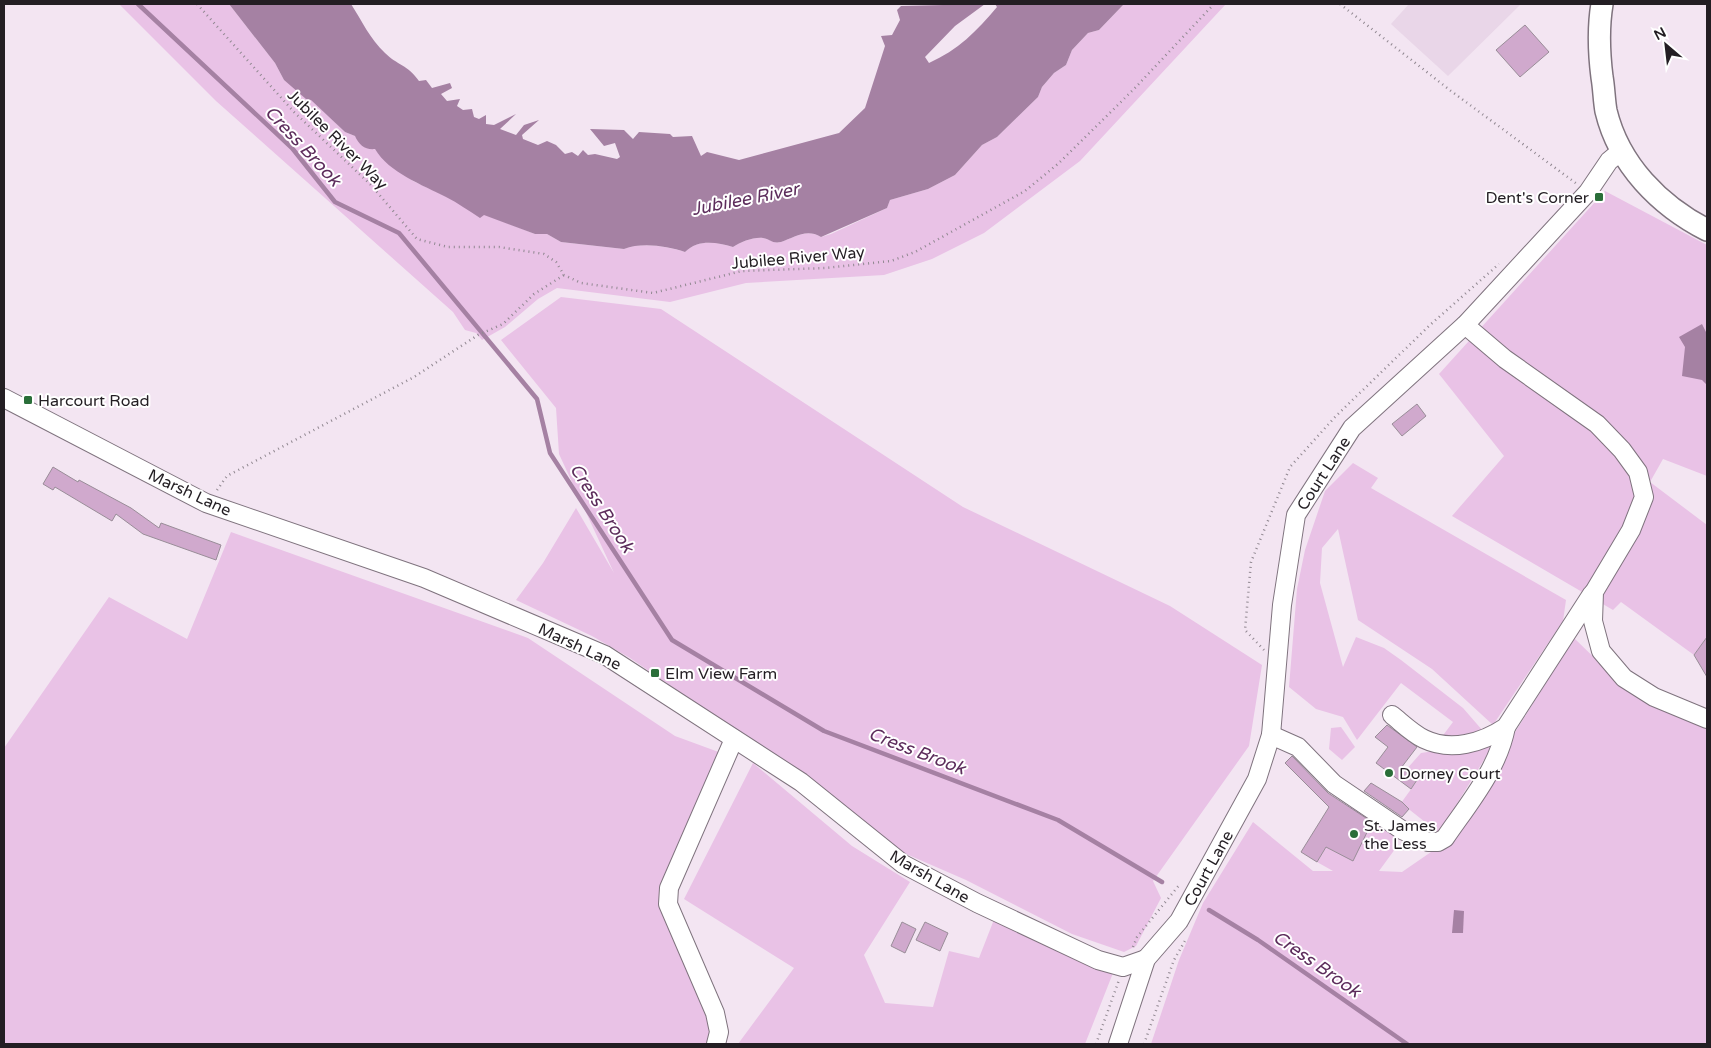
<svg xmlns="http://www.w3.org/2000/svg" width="1711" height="1048" font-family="'Varela Round',sans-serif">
  <rect width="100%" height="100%" fill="#f3e5f2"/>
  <path fill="#e9d6e8" d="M1409,4H1521L1448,76L1391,24Z"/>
  <g fill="#e9c2e6">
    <path d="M119,4H229L275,63L284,80L311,99L345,132L355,136L375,149L413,181L484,214L535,234H547L561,242L624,249C641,242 666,246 685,252C698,239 716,242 733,247C741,242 753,237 763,238C770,239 773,244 781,242C794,238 806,228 821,237L831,234L887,208L890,200L928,189L955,175L982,145L997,137L1038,97L1042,87L1054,73L1066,65L1072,50L1088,33L1099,30L1124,4H1226L1080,161L984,233L932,259L884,275L746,283L670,302L557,288L538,299L505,327L482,340L476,333L494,325L476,333L465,330L453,312L216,101Z"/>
    <path d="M1605,191L1707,245V476L1663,459L1650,482L1707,525V637L1694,655L1621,602L1613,610L1452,516L1504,456L1439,374Z"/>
    <path d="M561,297L661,309L963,507L1170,606L1262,665L1249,746L1153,881L1161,898L1136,946L1124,952L1072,934L966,880L897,850L763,749L630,658L592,636L516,600L543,563L576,508L614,573L559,454L556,408L501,340Z"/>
    <path d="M1353,463L1378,478L1371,488L1566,600L1563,621L1493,725L1432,669L1358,620L1338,529L1322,548L1320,583L1343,667L1356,637L1384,648L1401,660L1463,708L1483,731L1441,738L1453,722L1401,683L1357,740L1343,717L1316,709L1289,687L1297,589L1305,550L1325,491Z"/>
    <path d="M231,532L528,638L675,736L724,754L665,898L716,1038L711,1044H4V748L109,597L187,639Z"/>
    <path d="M1574,638L1611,674L1700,726H1707V1044H1151L1179,960L1203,903L1253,822L1313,871H1333L1317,862L1352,804L1398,831V845L1379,871L1402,872L1447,841Z"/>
    <path d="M1341,727L1355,747L1342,760L1329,749L1331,728Z"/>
    <path d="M1493,745L1439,833L1401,803L1417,781L1405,771L1421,753L1441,750L1462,753Z"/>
    <path d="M753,763L852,846L910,882L864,955L885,1003L933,1007L949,951L979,958L995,917L1113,973L1085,1044H738L794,968L684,899Z"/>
  </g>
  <g fill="#a581a3">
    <path d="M229,4H351C362,21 370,39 385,53C397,65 408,65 419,81L426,80L432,88L450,83L452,88L441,94L447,101L460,99L457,106L463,110L472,109L474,117L479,119L486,115V124L494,125L516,114L500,129L516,135L524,125L539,120L522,135L523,139L538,145L547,141L556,145L565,154L572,152L578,156L583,150L588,155L595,154L617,159L620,157L615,143L604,146L590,129L624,130L633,139L639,132L670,134L673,137L692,136L701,156L707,152L739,160L839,133L865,108L885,46L881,36L892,35L900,20L897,10L901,6L985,4L955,26L925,57L929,63C958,50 977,31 997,7L995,4H1124L1099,30L1088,33L1072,50L1066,65L1054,73L1042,87L1038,97L997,137L982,145L955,175L928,189L890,200L887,208L821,237C806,228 794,238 781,242C772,244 770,239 763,238C753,237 741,242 733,247C716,242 698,239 685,252C667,246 642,242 624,249L561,242L547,234H535L484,215L480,218C469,211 458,203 446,197C423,185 389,173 375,149C365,150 359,145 355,136L345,132L311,100L306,99L284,80L275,63Z"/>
    <path d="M1702,324L1707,334V385L1702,380L1682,376L1685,347L1679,337Z"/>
    <path d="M1454,910L1464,911L1463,933H1452Z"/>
  </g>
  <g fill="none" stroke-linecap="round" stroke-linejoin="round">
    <g stroke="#a581a3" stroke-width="4.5">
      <path d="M138,4L292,148L335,202L399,233L537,399L550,453L672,640L824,731L1058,820L1162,882"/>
      <path d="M1209,910L1258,940L1407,1044"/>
    </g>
  </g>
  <g fill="#d0a9cd" stroke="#998d98">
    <path d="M1525,25L1549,52L1520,77L1496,50Z"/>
    <path d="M1417,404L1426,416L1402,436L1392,424Z"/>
    <path d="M53,467L78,482L79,480L131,508L159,528L161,523L221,545L216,560L143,534L116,514L112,521L55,487L53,490L43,484Z"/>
    <path d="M1707,637V677L1694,655Z"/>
    <path d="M1387,725L1417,747L1401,768L1417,780L1411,789L1376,763L1388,747L1375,737Z"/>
    <path d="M1292,756L1328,793L1372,822L1353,861L1326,847L1317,862L1301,852L1329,807L1285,763Z"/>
    <path d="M1371,783L1402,802L1409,809L1402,817L1364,791Z"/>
    <path d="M902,922L916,929L905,953L891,946Z"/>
    <path d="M925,922L948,933L940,951L916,940Z"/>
  </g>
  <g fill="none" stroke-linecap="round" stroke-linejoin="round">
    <defs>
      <g id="minor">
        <path d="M1465,325L1505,359L1597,424L1622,450L1638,472L1644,497L1631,530L1594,592L1593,621L1601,651L1624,678L1654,697L1707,719"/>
        <path d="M4,398L206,503L424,578L605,655L801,782L903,864L977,903L1098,960L1123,967L1146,959"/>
        <path d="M1392,715C1402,723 1412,733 1424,739C1451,752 1482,743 1506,727L1592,594"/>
        <path d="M1271,735L1298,747L1334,784L1402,830L1428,842H1438L1445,838C1469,803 1498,769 1506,727"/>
        <path d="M716,1044L719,1032L715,1013L668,904L669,888L734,739"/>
        <path d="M1118,1044L1146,959L1179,921L1257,779L1271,735L1282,605L1296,515L1352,428L1465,325L1588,192L1609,161L1621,151"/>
      </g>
      <path id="major" d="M1602,4C1598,28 1599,53 1602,77C1604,88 1604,100 1606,111C1619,165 1660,206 1707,230"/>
    </defs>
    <use href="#minor" stroke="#7f737e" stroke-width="20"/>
    <use href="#major" stroke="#7f737e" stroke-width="24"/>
    <g stroke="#918891" stroke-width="2.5" stroke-dasharray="1 4" stroke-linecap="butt">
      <path d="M197,4L294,112L371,185L417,239L448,247H499L544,254L556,262L564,275L581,283L653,293L742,271L825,268L891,261L915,252L1025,191L1059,163L1134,89L1214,4"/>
      <path d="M1340,4L1451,91L1577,184"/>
      <path d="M217,490L227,476L414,377L478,335L503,324L534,294L564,275"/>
      <path d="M1264,650L1245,630L1251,562L1290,467L1335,417L1430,325L1499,264"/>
      <path d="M1133,947L1137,937L1180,884"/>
      <path d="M1096,1044L1119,980"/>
      <path d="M1144,1044L1174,960L1186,939"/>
    </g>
    <use href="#minor" stroke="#fff" stroke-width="18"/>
    <use href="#major" stroke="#fff" stroke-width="21"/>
  </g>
  <g fill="#2a6e39" stroke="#fff" stroke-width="2">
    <rect x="1594" y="192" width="10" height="10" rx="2.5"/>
    <rect x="23" y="395" width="10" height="10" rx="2.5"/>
    <rect x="650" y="668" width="10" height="10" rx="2.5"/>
    <circle cx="1389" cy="773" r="5"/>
    <circle cx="1354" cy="834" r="5"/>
  </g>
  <g text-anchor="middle" stroke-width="4" stroke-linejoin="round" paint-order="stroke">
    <g font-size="16" fill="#231e23" stroke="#fff">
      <text transform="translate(338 139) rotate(45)" y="6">Jubilee River Way</text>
      <text transform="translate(798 257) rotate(-5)" y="6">Jubilee River Way</text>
      <text transform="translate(1323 473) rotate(-57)" y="6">Court Lane</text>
      <text transform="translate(190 492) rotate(25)" y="6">Marsh Lane</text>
      <text transform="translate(580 646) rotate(25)" y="6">Marsh Lane</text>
      <text transform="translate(1208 868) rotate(-61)" y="6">Court Lane</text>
      <text transform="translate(930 876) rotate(30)" y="6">Marsh Lane</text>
    </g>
    <g font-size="16" fill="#231e23" stroke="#fff" text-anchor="start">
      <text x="1589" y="203" text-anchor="end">Dent's Corner</text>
      <text x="38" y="406">Harcourt Road</text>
      <text x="665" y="679">Elm View Farm</text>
      <text x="1399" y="779">Dorney Court</text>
      <text x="1364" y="831">St. James<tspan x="1364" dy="18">the Less</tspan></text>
    </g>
    <g font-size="18" font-style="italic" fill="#5d2d5c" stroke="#fff">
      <text transform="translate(303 146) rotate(47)" y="6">Cress Brook</text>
      <text transform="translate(745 199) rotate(-11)" y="6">Jubilee River</text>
      <text transform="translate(602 508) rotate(57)" y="6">Cress Brook</text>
      <text transform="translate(917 751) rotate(21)" y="6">Cress Brook</text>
      <text transform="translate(1317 964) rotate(35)" y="6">Cress Brook</text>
    </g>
  </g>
  <rect width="1711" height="1048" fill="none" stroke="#231e23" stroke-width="10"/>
  <g transform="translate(1666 45) rotate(332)" stroke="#ffffff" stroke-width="4" paint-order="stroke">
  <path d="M0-4L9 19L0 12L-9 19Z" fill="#231e23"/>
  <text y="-8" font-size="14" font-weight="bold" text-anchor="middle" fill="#231e23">N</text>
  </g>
</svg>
